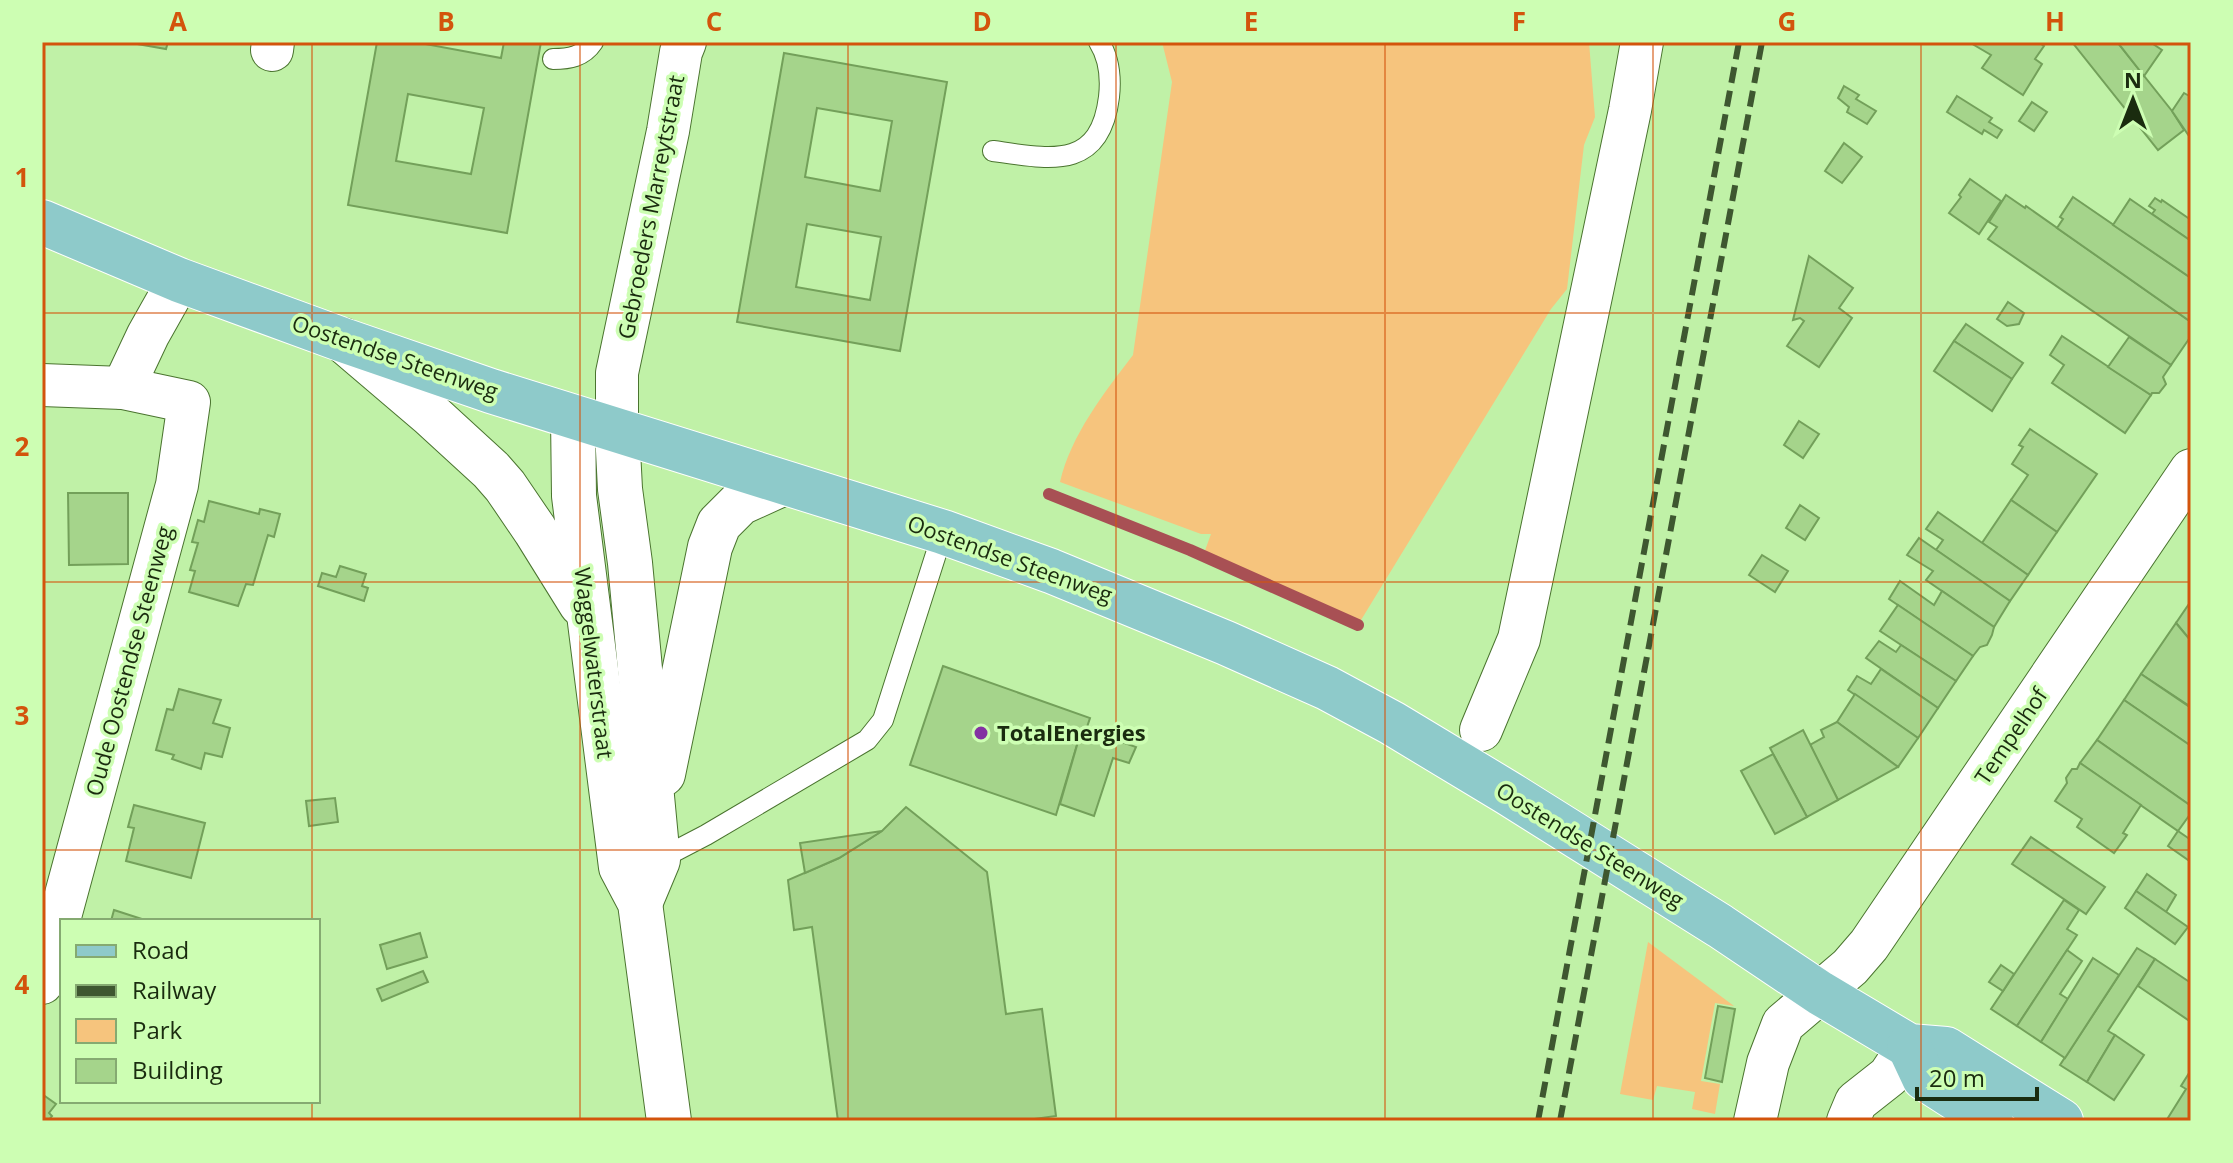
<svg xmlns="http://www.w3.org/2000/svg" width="2233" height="1163" font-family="'Open Sans',sans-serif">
  <rect width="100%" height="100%" fill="#c0f1a7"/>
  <g fill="#f6c47d">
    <path d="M1162,42H1589L1595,117L1584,145L1567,289L1551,309L1358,625L1203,556L1211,534H1201L1060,482C1071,435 1104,393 1133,355L1172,82Z"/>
    <path d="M1648,942L1734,1006L1715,1003L1701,1081L1720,1084L1715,1114L1692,1109L1695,1092L1657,1086L1653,1100L1620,1094Z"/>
  </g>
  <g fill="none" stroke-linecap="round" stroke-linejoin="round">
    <path stroke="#a85054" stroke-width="12" d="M1049,494L1190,550L1358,625"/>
  </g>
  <g fill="#a5d48b" stroke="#73a05a" stroke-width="2" fill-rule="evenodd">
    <path d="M126,42H168L166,49Z"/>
    <path d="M377,42H425V44L501,58L504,42H541L507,233L348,205ZM408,94L484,108L471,174L396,161Z"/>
    <path d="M1969,42H2038L2044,46L2035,59L2042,64L2023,95L1982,68L1991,55Z"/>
    <path d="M2072,42H2117L2172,111L2184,130L2158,150Z"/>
    <path d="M2121,42H2150L2162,50L2144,76L2119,44Z"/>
    <path d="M784,53L947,82L900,351L737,322ZM817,108L892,121L880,191L805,177ZM807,224L881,237L870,300L796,287Z"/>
    <path d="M1844,86L1859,95L1856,99L1876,111L1867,124L1847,112L1849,107L1838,98Z"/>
    <path d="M2184,93L2191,97V139L2172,111Z"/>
    <path d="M1957,96L1992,118L1989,122L2002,130L1997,138L1984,130L1982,134L1947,112Z"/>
    <path d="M2032,102L2047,112L2034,131L2019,121Z"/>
    <path d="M1844,143L1862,157L1842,183L1825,171Z"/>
    <path d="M1970,179L2001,201L1979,234L1949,213L1961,197L1959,195Z"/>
    <path d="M2006,195L2025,208L2026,206L2191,322V336L2171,365L1988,239L1997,227L1989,222Z"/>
    <path d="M2073,197L2191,278V322L2057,228L2063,219L2060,217Z"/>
    <path d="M2155,198L2161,202L2162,200L2191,220V241L2152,214L2155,210L2149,206Z"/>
    <path d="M2130,199L2191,241V278L2113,225Z"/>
    <path d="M1809,256L1853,288L1839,308L1852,318L1819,367L1787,346L1804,321L1800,318L1793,320Z"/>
    <path d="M2008,302L2024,313L2019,324L2007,326L1997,319Z"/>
    <path d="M1966,324L2023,363L2012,379L1954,341Z"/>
    <path d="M2062,336L2151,395L2125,433L2052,383L2064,365L2050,355Z"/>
    <path d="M2129,337L2171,365L2163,377L2166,384L2159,393H2152L2151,395L2108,367Z"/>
    <path d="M1954,341L2012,379L1992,411L1934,371Z"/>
    <path d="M1799,421L1819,434L1803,458L1784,445Z"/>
    <path d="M2030,429L2097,474L2057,532L2011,500L2028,475L2012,464L2023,447L2019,445Z"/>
    <path d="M68,493H128V564L69,565Z"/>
    <path d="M2011,500L2057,532L2028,575L1982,543Z"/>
    <path d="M209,501L259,514L260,509L280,514L274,537L268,535L253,585L246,584L238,606L189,592L195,571L190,570L198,543L192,542L198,520L204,522Z"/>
    <path d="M1800,505L1819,518L1805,540L1786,528Z"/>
    <path d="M1938,512L2028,575L2010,601L1936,550L1943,540L1926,529Z"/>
    <path d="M1919,538L2010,601L1994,627L1926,580L1933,571L1907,555Z"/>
    <path d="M1762,555L1788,571L1775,592L1749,575Z"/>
    <path d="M340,566L366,574L362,586L368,588L364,601L318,586L322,573L336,577Z"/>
    <path d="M1900,581L1934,605L1942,591L1994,627L1992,635L1987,645L1980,647L1973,656L1889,599Z"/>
    <path d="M2191,601V641L2176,623Z"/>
    <path d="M1898,605L1973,656L1956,681L1880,631Z"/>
    <path d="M2176,623L2191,641V700L2188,705L2141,674Z"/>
    <path d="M1879,641L1896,652L1901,645L1956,681L1938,708L1866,658Z"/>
    <path d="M943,666L1090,718L1086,730L1082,728L1056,815L910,765Z"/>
    <path d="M1881,669L1938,708L1918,738L1848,690L1857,676L1871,684Z"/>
    <path d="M2141,674L2191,708V746L2124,700Z"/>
    <path d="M179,689L221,700L213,723L230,728L222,757L205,753L201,769L172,759L174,755L156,750L167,709L173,710Z"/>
    <path d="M1855,694L1918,738L1898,767L1837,722Z"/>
    <path d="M2124,700L2191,746V806L2097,740Z"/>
    <path d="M1837,722L1898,767L1838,800L1810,745L1824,737L1821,730Z"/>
    <path d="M1082,728L1136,747L1129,763L1113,758L1094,816L1060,804Z"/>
    <path d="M1803,730L1838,800L1807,817L1770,748Z"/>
    <path d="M2097,740L2191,806V813L2178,831L2080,763Z"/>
    <path d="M1773,754L1807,817L1775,834L1741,771Z"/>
    <path d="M2080,763L2141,805L2123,833L2127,835L2114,853L2077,827L2082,819L2055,801L2067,783L2066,778L2072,769H2077Z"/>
    <path d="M335,798L338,822L309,826L306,801Z"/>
    <path d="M134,805L205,823L191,878L126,861L134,828L128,827Z"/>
    <path d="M906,807L987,872L1006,1014L1042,1009L1056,1116L1020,1121H838L812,927L794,930L788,880L839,858L882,831Z"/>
    <path d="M882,831L839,858L805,873L800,843Z"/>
    <path d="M2178,831L2191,840V862L2168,846Z"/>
    <path d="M2031,837L2105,887L2086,914L2012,864Z"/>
    <path d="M2147,874L2176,895L2166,912L2136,891Z"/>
    <path d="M2136,891L2188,927L2175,944L2125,908Z"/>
    <path d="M2064,900L2079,910L2067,929L2077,935L2017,1026L1991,1009Z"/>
    <path d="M114,910L148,921H111Z"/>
    <path d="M420,933L427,957L387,969L380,945Z"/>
    <path d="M2137,948L2155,959L2108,1031L2115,1035L2087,1082L2060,1065Z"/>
    <path d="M2067,950L2082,961L2060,994L2068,999L2041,1042L2017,1026Z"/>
    <path d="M2093,958L2119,975L2065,1058L2041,1042Z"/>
    <path d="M2155,959L2191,983V1022L2138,986Z"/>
    <path d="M2001,965L2014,974L2003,991L1989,982Z"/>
    <path d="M423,971L428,982L382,1001L377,989Z"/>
    <path d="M1718,1006L1735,1009L1722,1082L1705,1078Z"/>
    <path d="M2115,1035L2144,1055L2114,1100L2087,1082Z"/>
    <path d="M2191,1070V1121H2166L2186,1089L2181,1086Z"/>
    <path d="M42,1094L56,1104L49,1113L52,1116L48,1121H42Z"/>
  </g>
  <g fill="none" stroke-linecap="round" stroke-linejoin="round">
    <defs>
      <g id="lane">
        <path d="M553,59C569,59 583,57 593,42"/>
        <path d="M993,151C1050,159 1100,171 1109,97C1111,79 1109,58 1099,42"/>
        <path d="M658,860L706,835L867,740L883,720L943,532"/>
      </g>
      <g id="street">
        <path d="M272,50L273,42"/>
        <path d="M42,385L123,388L189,402L177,485L42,983"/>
        <path d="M123,388L148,335L179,280"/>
        <path d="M617,431V373L668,131L681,52L685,42"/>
        <path d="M1481,730L1519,639L1630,110L1642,42"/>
        <path d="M1755,1121L1768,1063L1783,1024L1850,967L1869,945L2191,470"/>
        <path d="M1848,1121L1856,1102L1889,1076L1909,1046"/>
      </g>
      <g id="secondary">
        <path d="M343,340L431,415L491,470L505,486L535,530L581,604"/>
        <path d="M573,417L574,496L621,867L640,903L669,1121"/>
        <path d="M617,431L620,489L630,563L658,860L640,903"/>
        <path d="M663,774L710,547L719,524L740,503L784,483"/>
      </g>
      <g id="primary">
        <path d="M42,222L179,280L343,340L491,391L943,532L1051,571L1226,643L1327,688L1392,723L1508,793L1720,926L1820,993L1909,1046L1946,1049L2061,1121"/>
        <path d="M1909,1046L1924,1078L1991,1121"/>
      </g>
    </defs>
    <use href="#lane" stroke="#4a742f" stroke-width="22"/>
    <use href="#street" stroke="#4a742f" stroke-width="44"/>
    <use href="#secondary" stroke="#4a742f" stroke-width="46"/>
    <use href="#primary" stroke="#fff" stroke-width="46"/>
    <use href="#lane" stroke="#fff" stroke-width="20"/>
    <use href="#street" stroke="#fff" stroke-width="42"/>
    <use href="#secondary" stroke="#fff" stroke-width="44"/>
    <use href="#primary" stroke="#8ecaca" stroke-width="44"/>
    <g stroke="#3e5730" stroke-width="6" stroke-dasharray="16 8" stroke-linecap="butt">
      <path d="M1538,1121L1739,42"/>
      <path d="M1560,1121L1762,42"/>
    </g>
  </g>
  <path fill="none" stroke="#d3540c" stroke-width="2" stroke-opacity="0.55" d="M312,42V921M580,42V1121M848,42V1121M1116,42V1121M1385,42V1121M1653,42V1121M1921,42V1121M42,313H2191M42,582H2191M42,850H2191M312,1101V1121"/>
  <circle fill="#8332a2" stroke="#cdfeb3" stroke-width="3" cx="981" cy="733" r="8"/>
  <g text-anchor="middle" stroke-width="7" stroke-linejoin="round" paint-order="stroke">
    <g font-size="22" fill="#1a2c0f" stroke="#cdfeb3">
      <text transform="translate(651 207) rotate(-79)" y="8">Gebroeders Marreytstraat</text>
      <text transform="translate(395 357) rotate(19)" y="8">Oostendse Steenweg</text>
      <text transform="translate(1010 559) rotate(20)" y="8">Oostendse Steenweg</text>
      <text transform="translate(129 661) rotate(-75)" y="8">Oude Oostendse Steenweg</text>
      <text transform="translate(594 663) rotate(83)" y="8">Waggelwaterstraat</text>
      <text transform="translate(2011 736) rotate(-56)" y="8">Tempelhof</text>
      <text transform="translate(1590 845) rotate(32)" y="8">Oostendse Steenweg</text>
    </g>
    <g font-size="22" font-weight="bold" fill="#1a2c0f" stroke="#cdfeb3" text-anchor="start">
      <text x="997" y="741">TotalEnergies</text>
    </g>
  </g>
  <rect width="2233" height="1163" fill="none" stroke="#cdfeb3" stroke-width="88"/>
  <rect x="60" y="919" width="260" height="184" fill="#cdfeb3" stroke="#85aa71" stroke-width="2"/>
  <rect x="76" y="945" width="40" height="12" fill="#8ecaca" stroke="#85aa71" stroke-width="2"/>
  <text x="132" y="959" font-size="24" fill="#1a2c0f">Road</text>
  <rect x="76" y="985" width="40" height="12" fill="#3e5730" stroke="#85aa71" stroke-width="2"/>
  <text x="132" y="999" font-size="24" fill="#1a2c0f">Railway</text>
  <rect x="76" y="1019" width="40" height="24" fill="#f6c47d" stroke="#85aa71" stroke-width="2"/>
  <text x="132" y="1039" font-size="24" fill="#1a2c0f">Park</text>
  <rect x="76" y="1059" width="40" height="24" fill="#a5d48b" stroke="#85aa71" stroke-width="2"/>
  <text x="132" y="1079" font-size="24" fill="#1a2c0f">Building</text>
  <g transform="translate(2133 100)" stroke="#cdfeb3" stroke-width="6" paint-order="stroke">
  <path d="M0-6L14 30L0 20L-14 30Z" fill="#1a2c0f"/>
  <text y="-12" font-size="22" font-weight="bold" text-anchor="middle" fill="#1a2c0f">N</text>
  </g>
  <path d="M1917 1087v12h120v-12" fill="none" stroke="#1a2c0f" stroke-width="4"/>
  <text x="1929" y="1087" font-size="24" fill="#1a2c0f" stroke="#cdfeb3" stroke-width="6" paint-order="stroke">20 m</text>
  <rect x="44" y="44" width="2145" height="1075" fill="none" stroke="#d3540c" stroke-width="3"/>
  <g font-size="26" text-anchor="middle" font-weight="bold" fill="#d3540c">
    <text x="178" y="31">A</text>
    <text x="446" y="31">B</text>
    <text x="714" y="31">C</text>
    <text x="982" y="31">D</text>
    <text x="1251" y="31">E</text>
    <text x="1519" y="31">F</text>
    <text x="1787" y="31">G</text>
    <text x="2055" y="31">H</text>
    <text x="22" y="187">1</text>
    <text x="22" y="456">2</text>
    <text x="22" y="725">3</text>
    <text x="22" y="994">4</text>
  </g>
</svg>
